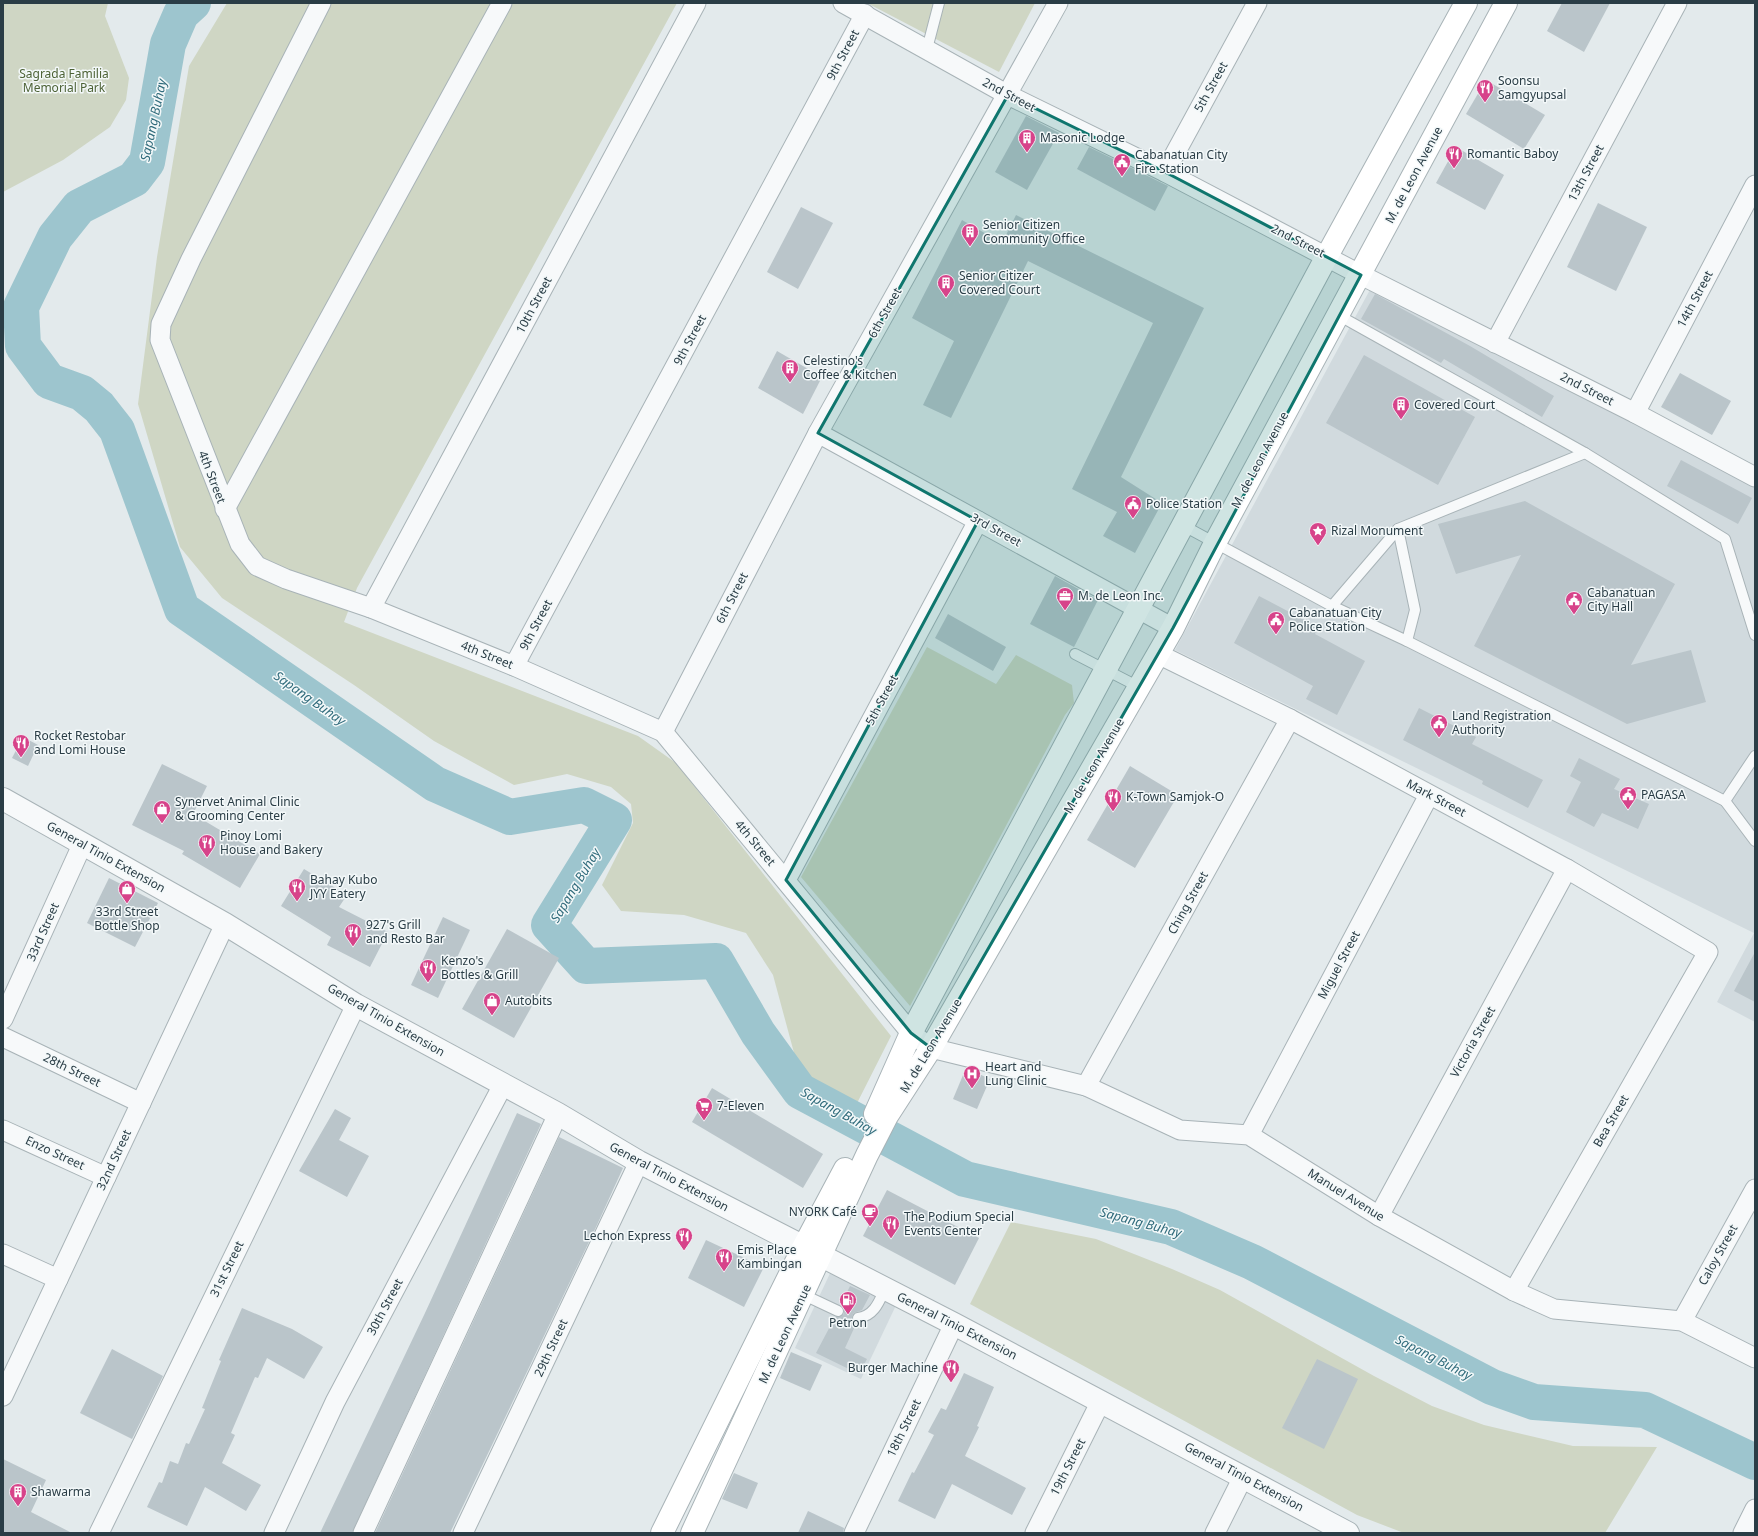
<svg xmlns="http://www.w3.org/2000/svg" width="1758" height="1536" font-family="'Noto Sans',sans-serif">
  <rect width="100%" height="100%" fill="#e3eaec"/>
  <g fill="#d1dade">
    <path d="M1372,286L1755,486V1022L1717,1002L1754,933L1175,650Z"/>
    <path d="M833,1267L899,1299L861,1379L795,1348Z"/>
  </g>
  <g fill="#cfd6c4">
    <path d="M3,3H108L105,16L129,78L126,100L110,127L63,160L3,192Z"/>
    <path d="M227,3H677L357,588L344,622L638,736L676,763L891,1036L850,1117L803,1086L773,975L746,933L684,915L621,911L602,885L633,823L631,804L611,787L567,774L514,785L434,741L354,685L222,598L180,547L138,404L157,257L189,66Z"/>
    <path d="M867,3H1035L999,72Z"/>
    <path d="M927,647L996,684L1016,655L1072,685L1074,703L1065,715L910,1006L801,877Z"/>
    <path d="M1011,1222L1096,1239L1172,1269L1220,1290L1374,1376L1432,1406L1484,1425L1573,1446L1657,1447L1605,1533H1404L1357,1515L970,1304Z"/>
  </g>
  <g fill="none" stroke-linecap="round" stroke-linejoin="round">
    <path stroke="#9dc5ce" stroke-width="36" d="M193,3L181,14L168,44L147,162L134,179L79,207L55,237L21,307L23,346L49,381L82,393L99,407L117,430L182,609L435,784L510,817L584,805L614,820L549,925L586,966L716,961L758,1033L800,1091L965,1179L1171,1227L1252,1262L1492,1387L1534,1402L1645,1410L1755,1462"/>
  </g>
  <g fill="#bac5ca">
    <path d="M1562,3H1610L1584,52L1547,31Z"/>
    <path d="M1486,80L1545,115L1524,149L1466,114Z"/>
    <path d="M1026,116L1059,133L1027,190L995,172Z"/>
    <path d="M1089,147L1168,186L1155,211L1077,169Z"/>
    <path d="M1456,147L1504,175L1485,210L1436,183Z"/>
    <path d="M1598,203L1647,227L1616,291L1567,267Z"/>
    <path d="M801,207L833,223L798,289L767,272Z"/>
    <path d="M1016,215L1204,308L1121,477L1162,503L1135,553L1103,536L1117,512L1072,489L1153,323L1028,261L951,418L923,405L954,341L912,318L962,220L1002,243Z"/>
    <path d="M1375,294L1470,346L1554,396L1542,417L1444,359L1441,363L1361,319Z"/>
    <path d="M777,351L822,377L803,414L758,388Z"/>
    <path d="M1364,355L1475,417L1438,485L1326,423Z"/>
    <path d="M1680,373L1731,401L1712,435L1661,407Z"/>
    <path d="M1681,460L1752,498L1738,524L1667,486Z"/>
    <path d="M1525,501L1675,584L1631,665L1691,650L1706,702L1627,724L1474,646L1521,555L1456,574L1438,524Z"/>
    <path d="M1055,576L1098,600L1074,647L1030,624Z"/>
    <path d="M1259,596L1318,627L1315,634L1365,661L1337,715L1306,699L1313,686L1234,643Z"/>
    <path d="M948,614L1006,647L993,671L935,638Z"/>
    <path d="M1419,708L1476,737L1472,744L1543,780L1528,808L1482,784L1483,781L1403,740Z"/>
    <path d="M23,737L38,745L28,766L12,758Z"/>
    <path d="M1579,758L1620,779L1614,789L1649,804L1638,829L1602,813L1594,827L1566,812L1581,782L1570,776Z"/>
    <path d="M162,764L207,786L193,814L260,854L240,888L182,854L184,851L132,825Z"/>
    <path d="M1130,766L1178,795L1135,868L1087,840Z"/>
    <path d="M304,869L347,895L339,907L388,932L370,967L327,945L331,937L281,906Z"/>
    <path d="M109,878L158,903L135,947L87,923Z"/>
    <path d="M443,917L470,930L438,998L411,985Z"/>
    <path d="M507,929L559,958L514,1038L462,1009Z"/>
    <path d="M1755,952V1002L1734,991Z"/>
    <path d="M966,1068L990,1079L977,1109L953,1099Z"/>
    <path d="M712,1088L823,1154L803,1188L692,1122Z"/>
    <path d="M335,1109L351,1118L339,1140L369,1156L347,1197L299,1171Z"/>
    <path d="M517,1113L541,1124L352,1533H320L425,1313Z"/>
    <path d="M559,1137L623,1168L597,1225L450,1533H375Z"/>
    <path d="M887,1190L979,1238L955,1285L863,1236Z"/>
    <path d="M706,1240L764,1267L744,1307L688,1278Z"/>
    <path d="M850,1286L870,1295L862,1310L854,1313L852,1316V1320L856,1324L845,1348L867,1359L859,1374L816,1353L835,1317H839L844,1314V1310L841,1305Z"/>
    <path d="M242,1308L292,1329L323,1347L304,1379L267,1358L258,1378L255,1377L231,1433L235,1435L222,1463L261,1485L246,1511L205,1487L187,1526L147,1507L159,1482L162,1483L170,1461L178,1464L186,1443L189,1444L205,1409L202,1408L221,1361L219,1360Z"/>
    <path d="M112,1349L163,1376L132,1439L80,1413Z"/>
    <path d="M791,1352L822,1365L810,1391L780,1378Z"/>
    <path d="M1317,1359L1358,1379L1324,1449L1282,1428Z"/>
    <path d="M964,1373L994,1387L977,1426L979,1427L965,1456L1026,1488L1012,1515L952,1484L935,1519L898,1501L912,1472L914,1473L934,1435L928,1432L941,1408L946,1410Z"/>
    <path d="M3,1459L46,1480L31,1512L72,1533H3Z"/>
    <path d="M734,1473L758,1483L747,1509L722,1499Z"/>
    <path d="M808,1511L844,1528L843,1533H798Z"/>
  </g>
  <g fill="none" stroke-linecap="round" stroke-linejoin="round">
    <defs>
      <g id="service">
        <path d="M927,49L939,3"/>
        <path d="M1338,315L1585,453L1725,539L1755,635"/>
        <path d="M1184,526L1332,606L1407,641L1725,801L1755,841"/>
        <path d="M1398,529L1415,610L1407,641"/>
        <path d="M1332,606L1398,529L1585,453"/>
        <path d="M1075,654L1139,687"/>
        <path d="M1725,801L1755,756"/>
        <path d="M804,1295L838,1311"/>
        <path d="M858,1318C874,1316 879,1302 885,1289"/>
      </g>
      <g id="minor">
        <path d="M321,3L191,259L161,324L160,340L240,544L257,566L286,579L371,608L514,666L663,732L911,1033L931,1048L1086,1086L1180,1130L1249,1135L1379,1216L1514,1291L1554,1309L1682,1321L1755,1358"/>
        <path d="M843,3L1008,95L1165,172L1361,275L1635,413L1755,477"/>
        <path d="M1165,172L1257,3"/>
        <path d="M1495,343L1677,3"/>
        <path d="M1635,413L1755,185"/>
        <path d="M818,433L1173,628"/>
        <path d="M225,509L502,3"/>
        <path d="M371,608L696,3"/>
        <path d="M1158,654L1290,719L1567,869L1708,952L1514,1291"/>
        <path d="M514,666L865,14"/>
        <path d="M663,732L818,433L1058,3"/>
        <path d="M786,880L978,521"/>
        <path d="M3,1019L82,845"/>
        <path d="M3,1037L141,1103"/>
        <path d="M1086,1086L1290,719"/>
        <path d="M3,1130L106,1177"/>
        <path d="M1249,1135L1429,795"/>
        <path d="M1379,1216L1567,869"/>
        <path d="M3,1254L58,1279"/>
        <path d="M1682,1321L1755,1189"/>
        <path d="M3,1396L225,924"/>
        <path d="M99,1533L356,1005"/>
        <path d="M274,1533L335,1402L503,1085"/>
        <path d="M363,1533L558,1114"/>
        <path d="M463,1533L639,1162"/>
        <path d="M854,1533L954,1324"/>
        <path d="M1035,1533L1101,1401"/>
        <path d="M1215,1533L1243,1477"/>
        <path d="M1743,1533L1755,1509"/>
      </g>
      <path id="tertiary" d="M3,799L225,924L356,1005L558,1114L639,1162L954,1324L1348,1533"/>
      <g id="secondary">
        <path d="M875,1114L911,1033L1327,256L1466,3"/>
        <path d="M662,1533L803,1248L845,1169"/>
        <path d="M692,1533L867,1155L887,1116L931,1048L1173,628L1215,543L1506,3"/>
      </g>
    </defs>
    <use href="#service" stroke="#a8b3b7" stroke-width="12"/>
    <use href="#minor" stroke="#a8b3b7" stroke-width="21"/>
    <use href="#tertiary" stroke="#a8b3b7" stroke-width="24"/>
    <use href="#secondary" stroke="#a8b3b7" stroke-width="24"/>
    <use href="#service" stroke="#f7f9fa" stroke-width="10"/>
    <use href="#minor" stroke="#f7f9fa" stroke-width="19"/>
    <use href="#tertiary" stroke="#f7f9fa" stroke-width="22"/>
    <use href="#secondary" stroke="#fff" stroke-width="22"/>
  </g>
  <path fill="#0f766e" fill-opacity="0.2" stroke="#0f766e" stroke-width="3" stroke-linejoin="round" d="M1008,95L1165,172L1361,275L1173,628L931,1048L911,1033L786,880L978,521L818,433Z"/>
  <defs>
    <symbol id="restaurant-pin" viewBox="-11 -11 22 30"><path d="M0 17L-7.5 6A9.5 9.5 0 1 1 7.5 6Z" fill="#d7438a" stroke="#f3f8f9"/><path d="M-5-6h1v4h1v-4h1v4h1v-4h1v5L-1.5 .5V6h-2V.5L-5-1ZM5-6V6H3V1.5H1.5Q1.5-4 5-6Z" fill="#fff"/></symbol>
    <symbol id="building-pin" viewBox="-11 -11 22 30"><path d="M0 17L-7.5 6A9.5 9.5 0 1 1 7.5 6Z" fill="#d7438a" stroke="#f3f8f9"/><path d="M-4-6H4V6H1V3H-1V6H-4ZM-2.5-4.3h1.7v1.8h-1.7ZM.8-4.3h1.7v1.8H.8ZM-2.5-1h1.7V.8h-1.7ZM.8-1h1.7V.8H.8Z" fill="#fff"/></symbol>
    <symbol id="civic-pin" viewBox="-11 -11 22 30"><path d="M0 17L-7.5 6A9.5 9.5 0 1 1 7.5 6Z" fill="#d7438a" stroke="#f3f8f9"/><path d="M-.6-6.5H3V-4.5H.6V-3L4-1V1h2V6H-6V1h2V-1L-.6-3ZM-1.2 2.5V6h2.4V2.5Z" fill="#fff"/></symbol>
    <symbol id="sight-pin" viewBox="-11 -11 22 30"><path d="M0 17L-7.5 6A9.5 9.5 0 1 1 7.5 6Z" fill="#d7438a" stroke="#f3f8f9"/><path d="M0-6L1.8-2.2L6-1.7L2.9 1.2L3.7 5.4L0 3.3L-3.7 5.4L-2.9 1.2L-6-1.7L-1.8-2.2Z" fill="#fff"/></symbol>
    <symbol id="office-pin" viewBox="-11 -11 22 30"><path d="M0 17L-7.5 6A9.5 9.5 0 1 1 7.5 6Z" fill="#d7438a" stroke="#f3f8f9"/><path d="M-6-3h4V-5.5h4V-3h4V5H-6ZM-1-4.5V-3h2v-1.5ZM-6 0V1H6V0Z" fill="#fff"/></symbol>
    <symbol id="shop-pin" viewBox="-11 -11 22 30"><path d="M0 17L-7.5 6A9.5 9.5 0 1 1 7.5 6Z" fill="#d7438a" stroke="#f3f8f9"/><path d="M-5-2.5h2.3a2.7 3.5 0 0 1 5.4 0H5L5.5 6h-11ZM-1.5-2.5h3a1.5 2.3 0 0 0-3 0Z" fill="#fff"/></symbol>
    <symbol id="hospital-pin" viewBox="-11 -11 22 30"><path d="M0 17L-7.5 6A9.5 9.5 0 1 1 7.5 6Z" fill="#d7438a" stroke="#f3f8f9"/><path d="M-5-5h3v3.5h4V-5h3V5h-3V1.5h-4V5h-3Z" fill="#fff"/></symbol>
    <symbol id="supermarket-pin" viewBox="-11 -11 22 30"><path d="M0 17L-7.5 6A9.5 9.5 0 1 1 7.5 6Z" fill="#d7438a" stroke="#f3f8f9"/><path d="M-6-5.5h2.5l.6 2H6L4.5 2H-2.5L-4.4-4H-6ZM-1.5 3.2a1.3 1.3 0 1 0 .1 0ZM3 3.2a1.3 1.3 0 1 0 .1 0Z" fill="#fff"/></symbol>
    <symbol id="cafe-pin" viewBox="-11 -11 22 30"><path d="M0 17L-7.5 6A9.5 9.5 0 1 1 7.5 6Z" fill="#d7438a" stroke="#f3f8f9"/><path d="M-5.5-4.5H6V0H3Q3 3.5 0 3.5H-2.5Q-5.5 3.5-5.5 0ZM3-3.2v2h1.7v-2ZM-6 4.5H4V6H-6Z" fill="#fff"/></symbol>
    <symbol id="fuel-pin" viewBox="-11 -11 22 30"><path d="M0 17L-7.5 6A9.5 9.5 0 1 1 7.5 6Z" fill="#d7438a" stroke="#f3f8f9"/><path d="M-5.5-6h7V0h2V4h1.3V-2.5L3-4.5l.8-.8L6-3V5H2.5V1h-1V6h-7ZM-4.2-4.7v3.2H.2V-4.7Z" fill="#fff"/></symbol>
  </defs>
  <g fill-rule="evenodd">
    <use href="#restaurant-pin" x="1475" y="78" width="20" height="27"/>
    <use href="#building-pin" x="1017" y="128" width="20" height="27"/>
    <use href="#restaurant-pin" x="1444" y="144" width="20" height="27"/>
    <use href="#civic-pin" x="1112" y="152" width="20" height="27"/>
    <use href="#building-pin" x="960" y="222" width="20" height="27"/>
    <use href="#building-pin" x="936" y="273" width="20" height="27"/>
    <use href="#building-pin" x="780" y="358" width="20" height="27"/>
    <use href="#building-pin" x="1391" y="395" width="20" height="27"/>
    <use href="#civic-pin" x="1123" y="494" width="20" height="27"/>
    <use href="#sight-pin" x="1308" y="521" width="20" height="27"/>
    <use href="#office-pin" x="1055" y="586" width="20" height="27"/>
    <use href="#civic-pin" x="1564" y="590" width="20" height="27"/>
    <use href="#civic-pin" x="1266" y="610" width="20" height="27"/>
    <use href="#civic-pin" x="1429" y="713" width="20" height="27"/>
    <use href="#restaurant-pin" x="11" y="733" width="20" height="27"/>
    <use href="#civic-pin" x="1618" y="785" width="20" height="27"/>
    <use href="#restaurant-pin" x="1103" y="787" width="20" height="27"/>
    <use href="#shop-pin" x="152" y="799" width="20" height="27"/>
    <use href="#restaurant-pin" x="197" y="833" width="20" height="27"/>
    <use href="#restaurant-pin" x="287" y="877" width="20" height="27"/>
    <use href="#shop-pin" x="117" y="879" width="20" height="27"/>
    <use href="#restaurant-pin" x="343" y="922" width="20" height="27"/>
    <use href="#restaurant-pin" x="418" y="958" width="20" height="27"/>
    <use href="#shop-pin" x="482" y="991" width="20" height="27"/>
    <use href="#hospital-pin" x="962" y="1064" width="20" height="27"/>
    <use href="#supermarket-pin" x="694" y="1096" width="20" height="27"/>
    <use href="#cafe-pin" x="860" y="1202" width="20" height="27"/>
    <use href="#restaurant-pin" x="881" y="1214" width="20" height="27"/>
    <use href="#restaurant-pin" x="674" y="1226" width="20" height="27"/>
    <use href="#restaurant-pin" x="714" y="1247" width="20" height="27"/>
    <use href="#fuel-pin" x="838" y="1290" width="20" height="27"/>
    <use href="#restaurant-pin" x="941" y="1358" width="20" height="27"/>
    <use href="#building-pin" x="8" y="1482" width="20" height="27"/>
  </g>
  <g text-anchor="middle" stroke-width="3" stroke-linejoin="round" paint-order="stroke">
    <g font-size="12" fill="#2a3d46" stroke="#f3f8f9">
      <text transform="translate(843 55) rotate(-62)" y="4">9th Street</text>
      <text transform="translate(1211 87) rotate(-61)" y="4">5th Street</text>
      <text transform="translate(1009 95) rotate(28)" y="4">2nd Street</text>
      <text transform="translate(1586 173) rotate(-62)" y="4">13th Street</text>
      <text transform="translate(1414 175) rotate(-62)" y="4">M. de Leon Avenue</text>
      <text transform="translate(1298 241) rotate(27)" y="4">2nd Street</text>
      <text transform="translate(1695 299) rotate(-62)" y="4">14th Street</text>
      <text transform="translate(534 305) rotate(-62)" y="4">10th Street</text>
      <text transform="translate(885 313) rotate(-61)" y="4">6th Street</text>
      <text transform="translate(690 340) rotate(-62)" y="4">9th Street</text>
      <text transform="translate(1587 389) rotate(27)" y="4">2nd Street</text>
      <text transform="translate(1260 460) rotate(-62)" y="4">M. de Leon Avenue</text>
      <text transform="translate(212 477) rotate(69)" y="4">4th Street</text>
      <text transform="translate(996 530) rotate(29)" y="4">3rd Street</text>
      <text transform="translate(732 598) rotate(-63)" y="4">6th Street</text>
      <text transform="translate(536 625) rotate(-62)" y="4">9th Street</text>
      <text transform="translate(487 655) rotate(22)" y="4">4th Street</text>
      <text transform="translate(882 700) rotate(-62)" y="4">5th Street</text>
      <text transform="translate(1094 766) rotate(-60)" y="4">M. de Leon Avenue</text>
      <text transform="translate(1436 798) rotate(28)" y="4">Mark Street</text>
      <text transform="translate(755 843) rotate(50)" y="4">4th Street</text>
      <text transform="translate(106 857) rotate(29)" y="4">General Tinio Extension</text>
      <text transform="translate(1188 903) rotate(-61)" y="4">Ching Street</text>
      <text transform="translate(43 932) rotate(-66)" y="4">33rd Street</text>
      <text transform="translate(1339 965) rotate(-62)" y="4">Miguel Street</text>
      <text transform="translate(386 1020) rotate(30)" y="4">General Tinio Extension</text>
      <text transform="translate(1473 1042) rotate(-61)" y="4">Victoria Street</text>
      <text transform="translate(931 1046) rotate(-59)" y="4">M. de Leon Avenue</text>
      <text transform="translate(72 1070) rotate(26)" y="4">28th Street</text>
      <text transform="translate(1611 1121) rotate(-60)" y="4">Bea Street</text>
      <text transform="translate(55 1153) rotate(25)" y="4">Enzo Street</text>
      <text transform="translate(114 1160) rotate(-65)" y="4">32nd Street</text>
      <text transform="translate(669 1177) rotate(28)" y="4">General Tinio Extension</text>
      <text transform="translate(1346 1195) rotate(32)" y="4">Manuel Avenue</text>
      <text transform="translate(1718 1255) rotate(-61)" y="4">Caloy Street</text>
      <text transform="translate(227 1269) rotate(-64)" y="4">31st Street</text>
      <text transform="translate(385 1307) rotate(-62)" y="4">30th Street</text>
      <text transform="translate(957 1326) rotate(27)" y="4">General Tinio Extension</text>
      <text transform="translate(785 1334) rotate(-65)" y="4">M. de Leon Avenue</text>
      <text transform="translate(551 1348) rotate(-65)" y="4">29th Street</text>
      <text transform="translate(904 1428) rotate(-64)" y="4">18th Street</text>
      <text transform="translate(1068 1467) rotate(-63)" y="4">19th Street</text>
      <text transform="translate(1244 1477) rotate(28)" y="4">General Tinio Extension</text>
    </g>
    <g font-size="12" fill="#4d6236" stroke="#f3f8f9">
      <text x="64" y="78">Sagrada Familia<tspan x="64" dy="14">Memorial Park</tspan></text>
    </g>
    <g font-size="12" fill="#2a3d46" stroke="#f3f8f9" text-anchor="start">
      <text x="1498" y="85">Soonsu<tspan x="1498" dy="14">Samgyupsal</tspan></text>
      <text x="1040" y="142">Masonic Lodge</text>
      <text x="1467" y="158">Romantic Baboy</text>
      <text x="1135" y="159">Cabanatuan City<tspan x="1135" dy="14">Fire Station</tspan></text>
      <text x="983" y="229">Senior Citizen<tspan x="983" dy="14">Community Office</tspan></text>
      <text x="959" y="280">Senior Citizer<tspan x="959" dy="14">Covered Court</tspan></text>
      <text x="803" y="365">Celestino's<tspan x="803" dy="14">Coffee &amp; Kitchen</tspan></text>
      <text x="1414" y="409">Covered Court</text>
      <text x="1146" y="508">Police Station</text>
      <text x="1331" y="535">Rizal Monument</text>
      <text x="1587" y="597">Cabanatuan<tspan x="1587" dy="14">City Hall</tspan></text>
      <text x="1078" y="600">M. de Leon Inc.</text>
      <text x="1289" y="617">Cabanatuan City<tspan x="1289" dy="14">Police Station</tspan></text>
      <text x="1452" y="720">Land Registration<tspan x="1452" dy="14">Authority</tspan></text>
      <text x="34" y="740">Rocket Restobar<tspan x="34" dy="14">and Lomi House</tspan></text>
      <text x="1641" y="799">PAGASA</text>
      <text x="1126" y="801">K-Town Samjok-O</text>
      <text x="175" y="806">Synervet Animal Clinic<tspan x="175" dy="14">&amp; Grooming Center</tspan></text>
      <text x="220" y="840">Pinoy Lomi<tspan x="220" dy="14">House and Bakery</tspan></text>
      <text x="310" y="884">Bahay Kubo<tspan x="310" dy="14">JYY Eatery</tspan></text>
      <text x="127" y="916" text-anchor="middle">33rd Street<tspan x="127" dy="14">Bottle Shop</tspan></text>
      <text x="366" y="929">927's Grill<tspan x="366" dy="14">and Resto Bar</tspan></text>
      <text x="441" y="965">Kenzo's<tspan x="441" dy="14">Bottles &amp; Grill</tspan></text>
      <text x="505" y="1005">Autobits</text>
      <text x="985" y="1071">Heart and<tspan x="985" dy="14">Lung Clinic</tspan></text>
      <text x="717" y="1110">7-Eleven</text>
      <text x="857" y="1216" text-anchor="end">NYORK Café</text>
      <text x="904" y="1221">The Podium Special<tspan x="904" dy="14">Events Center</tspan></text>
      <text x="671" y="1240" text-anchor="end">Lechon Express</text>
      <text x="737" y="1254">Emis Place<tspan x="737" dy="14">Kambingan</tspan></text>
      <text x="848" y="1327" text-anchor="middle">Petron</text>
      <text x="938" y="1372" text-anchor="end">Burger Machine</text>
      <text x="31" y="1496">Shawarma</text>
    </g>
    <g font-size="13" font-style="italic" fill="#316c7c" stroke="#f3f8f9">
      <text transform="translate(153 120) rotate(-78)" y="5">Sapang Buhay</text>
      <text transform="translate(310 698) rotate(35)" y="5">Sapang Buhay</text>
      <text transform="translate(575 885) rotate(-59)" y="5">Sapang Buhay</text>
      <text transform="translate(839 1111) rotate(29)" y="5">Sapang Buhay</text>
      <text transform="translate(1141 1222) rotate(15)" y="5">Sapang Buhay</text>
      <text transform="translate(1434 1357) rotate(27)" y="5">Sapang Buhay</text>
    </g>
  </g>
  <rect width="1758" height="1536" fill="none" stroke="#2a3d46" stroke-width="8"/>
</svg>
